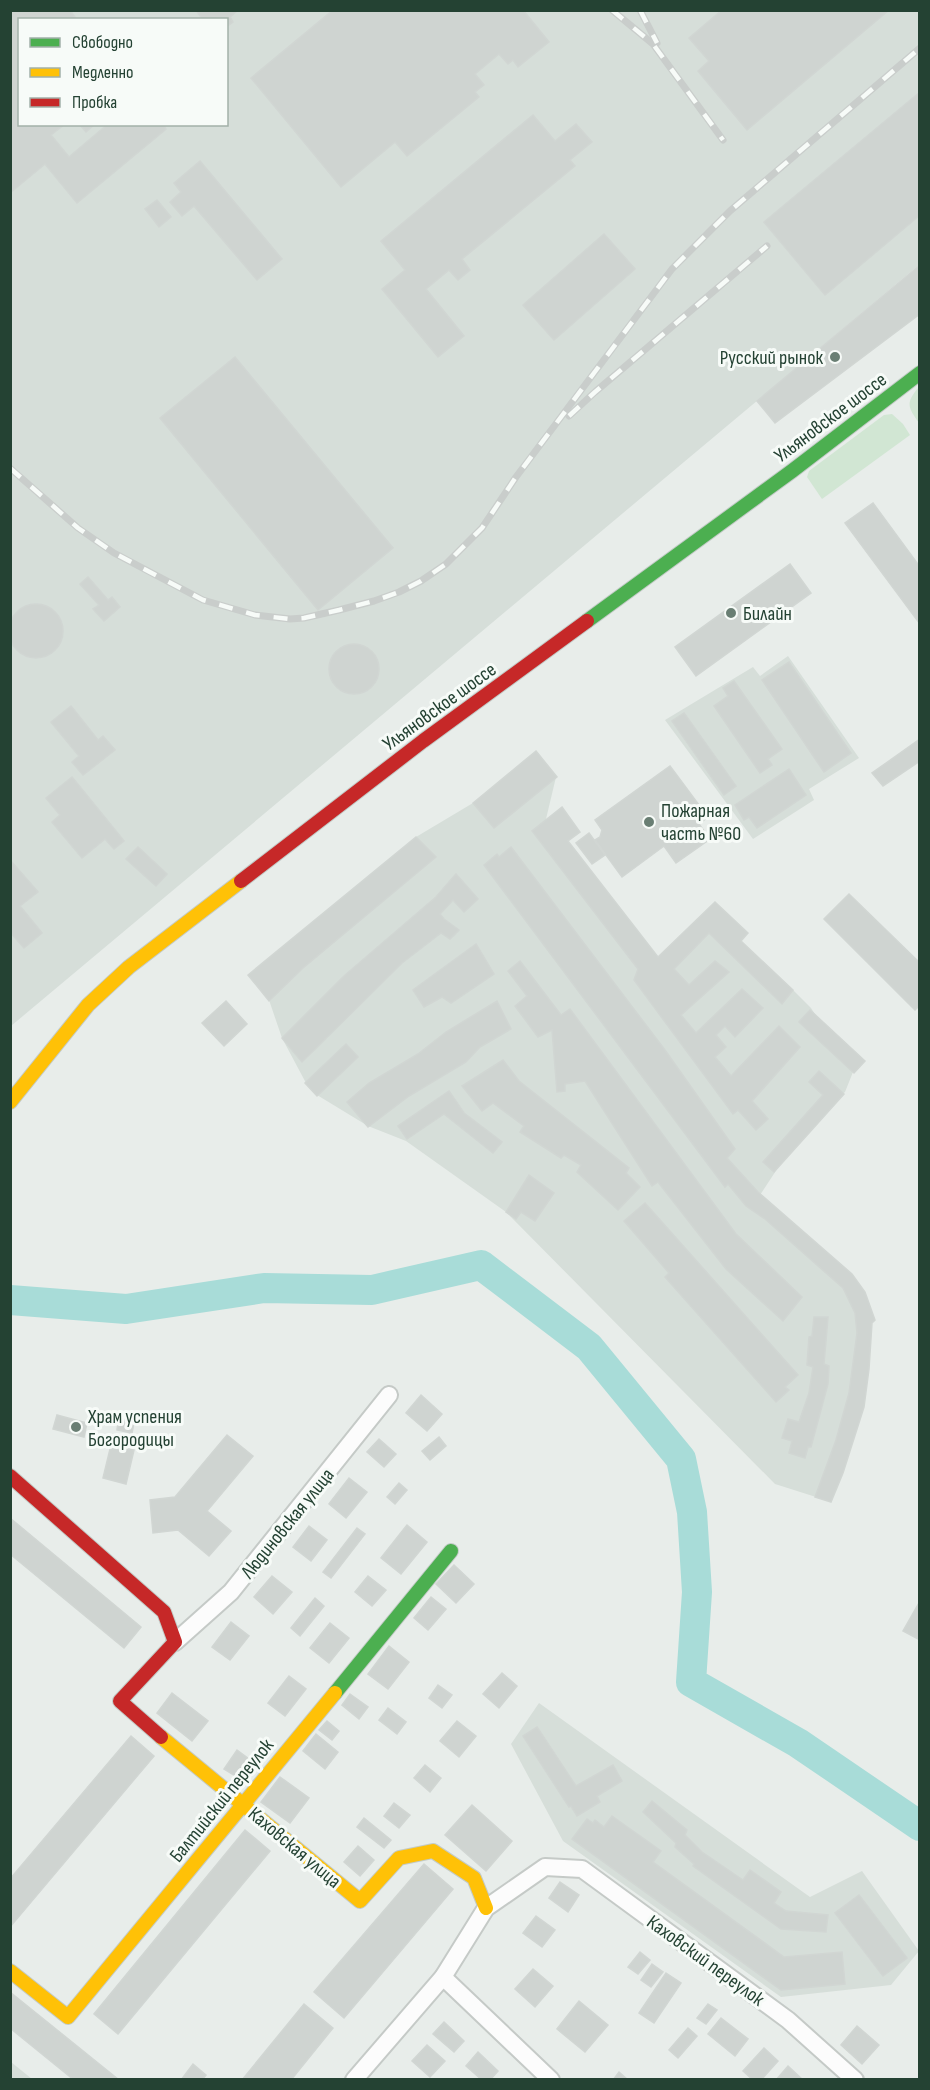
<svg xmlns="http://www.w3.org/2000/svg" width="930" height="2090" font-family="'Sofia Sans Condensed',sans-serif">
  <rect width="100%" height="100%" fill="#e8edea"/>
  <g fill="#d6ded9" fill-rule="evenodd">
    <path d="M11,11H919V265L11,1026ZM20,20H226V124H20Z"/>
    <path d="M788,656L859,758L809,789L814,800L753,839L665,720L753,667L760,676Z"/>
    <path d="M556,777L546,819L554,842L656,969L707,924L750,962L793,990L811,1008L853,1072L845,1092L812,1116L760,1195L852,1289L866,1325L860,1391L816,1497L775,1484L506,1212L406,1141L368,1126L317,1095L306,1083L282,1038L269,1000L416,837L473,803Z"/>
    <path d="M539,1703L810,1897L862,1871L919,1951L891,1985L781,1997L563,1841L511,1744Z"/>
    <path d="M10,2062H11L32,2079H11Z"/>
  </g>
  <g fill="#d1e6d3">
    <path d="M919,387V423C908,407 905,403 919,387Z"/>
    <path d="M892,414L903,424L910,435L822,499L807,477L809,471L884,415Z"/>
  </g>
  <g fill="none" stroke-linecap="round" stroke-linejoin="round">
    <path stroke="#a8dcd8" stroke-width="30" d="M10,1300L126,1309L264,1288L372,1290L481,1265L589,1347L681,1459L692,1512L697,1592L691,1682L798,1743L920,1826"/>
  </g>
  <g fill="#cfd4d1" stroke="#d1d6d3" stroke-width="1.5">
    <path d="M10,10H70L77,20H20V124H65L51,135L69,157L108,124H163L166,129L77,203L45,164L10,193Z"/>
    <path d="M196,10H238L230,17L233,22L226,27V20H203Z"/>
    <path d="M333,10H523L549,42L518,67L513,60L508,64L499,54L475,74L484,85L475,92L479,97L407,156L395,142L341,187L251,78Z"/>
    <path d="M722,10H889L747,130L698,71L709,61L689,38Z"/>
    <path d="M920,92V215L825,295L764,222Z"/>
    <path d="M533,115L555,141L576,124L592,142L570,160L575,166L462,259L470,270L458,280L449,270L426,289L464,336L438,357L382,289L405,270L381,241Z"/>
    <path d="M79,124H95L86,132Z"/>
    <path d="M200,161L282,259L257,280L194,206L182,216L170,202L181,192L174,183Z"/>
    <path d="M157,200L171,217L159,227L145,209Z"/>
    <path d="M604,234L635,269L554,340L523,305Z"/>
    <path d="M920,265V314L775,423L757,401Z"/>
    <path d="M235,357L393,548L318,610L160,418Z"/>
    <path d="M873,503L920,567V624L845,523Z"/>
    <path d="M790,564L811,593L696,676L675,647Z"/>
    <path d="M88,577L108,600L112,597L120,607L104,621L93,609L99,605L80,584Z"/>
    <circle cx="36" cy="631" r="27"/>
    <circle cx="354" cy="669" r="25"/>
    <path d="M789,662L851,753L824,772L762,680Z"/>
    <path d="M734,681L782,749L768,759L772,765L760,773L714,706L728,696L723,688Z"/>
    <path d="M71,706L98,740L103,736L115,750L83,775L72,762L79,756L51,722Z"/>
    <path d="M684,713L736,786L724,795L672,721Z"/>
    <path d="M920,739V761L883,786L872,773Z"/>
    <path d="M536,751L557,777L494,828L473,803Z"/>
    <path d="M670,766L708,817L699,824L710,839L676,863L664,846L622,877L595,840L600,837L602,830L595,820Z"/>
    <path d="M789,769L806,795L757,828L749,817L744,820L735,805Z"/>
    <path d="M72,777L124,841L114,849L105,839L82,858L52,822L60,815L46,798Z"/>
    <path d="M562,807L580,832L568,841L658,957L715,902L748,933L741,941L793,990L782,1004L709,933L674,969L689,985L715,961L729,972L681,1015L696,1033L742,989L763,1008L735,1037L725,1026L716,1035L726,1047L715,1057L731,1076L779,1026L800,1047L752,1101L768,1119L756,1130L738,1110L733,1114L634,980L638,969L532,831Z"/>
    <path d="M589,833L605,855L592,864L576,843Z"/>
    <path d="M416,837L436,857L303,968L269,1001L248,975Z"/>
    <path d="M138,847L167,874L156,886L126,859Z"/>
    <path d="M511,847L665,1050L735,1149L727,1158L758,1192L852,1274L865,1292L875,1320L872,1323L869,1369L864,1407L843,1473L831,1502L815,1497L836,1440L849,1393L857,1333L855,1313L843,1288L765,1219L746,1206L728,1184L725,1187L484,865L497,854L499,857Z"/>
    <path d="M10,860L38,892L20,906L42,933L24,948L10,932Z"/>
    <path d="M456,874L478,899L464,912L453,900L440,914L444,919L459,930L450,939L441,933L402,963L302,1062L282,1038L344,976L436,897Z"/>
    <path d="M849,894L920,963V1005L915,1010L824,919Z"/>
    <path d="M476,944L494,974L451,1003L442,997L424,1007L413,990Z"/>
    <path d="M520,961L561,1015L570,1009L736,1234L802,1297L783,1321L726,1269L658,1182L652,1186L585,1081L565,1084V1091L557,1092L552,1030L538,1037L515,1006L527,996L508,971Z"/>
    <path d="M226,1001L247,1024L224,1046L202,1023Z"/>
    <path d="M497,1001L511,1029L480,1047L466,1062L409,1096L368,1127L347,1102L369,1083L418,1054L446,1032Z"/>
    <path d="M810,1010L865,1061L854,1073L799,1022Z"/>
    <path d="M346,1044L358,1057L317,1096L305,1083Z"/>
    <path d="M503,1060L519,1081L629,1168L626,1173L640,1187L618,1210L577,1172L581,1165L564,1155L561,1158L520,1132L524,1126L493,1103L482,1111L462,1086Z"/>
    <path d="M819,1071L844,1094L774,1172L763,1162L823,1095L809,1082Z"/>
    <path d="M449,1091L464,1113L502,1142L493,1153L444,1114L407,1139L398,1126Z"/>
    <path d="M529,1175L554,1193L535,1221L521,1212L516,1219L506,1212Z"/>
    <path d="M645,1203L798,1375L785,1387L789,1390L776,1402L665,1277L669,1273L624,1221Z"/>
    <path d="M814,1317H828L824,1364L829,1366L828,1384L811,1447H808L805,1458L789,1453L792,1441L782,1438L788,1419L799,1422L809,1393L813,1367L807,1365L809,1337L812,1336Z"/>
    <path d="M421,1395L442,1414L427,1431L406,1413Z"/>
    <path d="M57,1415L87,1423L84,1437L53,1429Z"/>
    <path d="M119,1415L135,1418L132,1433L117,1430Z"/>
    <path d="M227,1435L253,1456L207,1511L231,1531L209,1556L178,1530L153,1533L150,1500L175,1497Z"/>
    <path d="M439,1437L446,1446L430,1460L422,1451Z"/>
    <path d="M379,1439L396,1454L384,1467L367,1452Z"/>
    <path d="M111,1445L134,1450L126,1484L103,1478Z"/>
    <path d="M349,1478L367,1492L346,1518L329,1504Z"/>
    <path d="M399,1483L407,1490L395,1504L387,1497Z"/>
    <path d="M10,1518L141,1627L124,1648L10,1554Z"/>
    <path d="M407,1525L427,1542L401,1574L381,1558Z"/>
    <path d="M309,1526L327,1540L311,1561L293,1547Z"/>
    <path d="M357,1528L365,1534L331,1578L323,1572Z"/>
    <path d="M454,1565L474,1584L456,1603L436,1584Z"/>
    <path d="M272,1576L292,1592L273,1614L254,1597Z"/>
    <path d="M368,1576L386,1590L372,1606L355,1592Z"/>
    <path d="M431,1597L446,1609L428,1630L414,1618Z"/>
    <path d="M315,1598L324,1606L300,1636L291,1628Z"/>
    <path d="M920,1601V1640L903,1631Z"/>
    <path d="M231,1622L249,1636L230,1660L212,1647Z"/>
    <path d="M330,1623L349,1638L329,1663L310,1648Z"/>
    <path d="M389,1646L409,1662L388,1689L368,1674Z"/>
    <path d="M502,1673L517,1686L499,1708L483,1694Z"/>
    <path d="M289,1676L306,1689L285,1716L268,1703Z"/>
    <path d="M438,1685L452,1695L442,1708L429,1698Z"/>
    <path d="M172,1693L208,1721L192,1741L157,1713Z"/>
    <path d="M350,1694L368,1707L359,1719L342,1705Z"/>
    <path d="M388,1708L406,1722L397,1734L379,1720Z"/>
    <path d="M327,1721L339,1731L332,1740L319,1730Z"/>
    <path d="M457,1721L476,1736L459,1757L440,1741Z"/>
    <path d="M537,1727L576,1786L613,1765L622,1781L597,1796L600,1802L577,1816L571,1806L569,1807L523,1736Z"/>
    <path d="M316,1734L338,1752L325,1769L303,1751Z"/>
    <path d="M131,1736L154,1756L10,1927V1879Z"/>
    <path d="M237,1750L249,1759L237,1777L224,1769Z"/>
    <path d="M425,1765L441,1778L430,1792L414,1778Z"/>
    <path d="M280,1777L309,1798L290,1823L261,1802Z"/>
    <path d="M652,1801L687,1830L685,1835L702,1852L743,1880L750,1870L781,1892L774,1903L786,1911L828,1915L826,1932L781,1929L693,1866L694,1864L675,1847L676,1843L643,1812Z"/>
    <path d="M394,1803L410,1815L399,1828L384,1816Z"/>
    <path d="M472,1805L512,1841L486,1871L445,1835Z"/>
    <path d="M612,1816L661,1851L653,1862L784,1957L842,1952L845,1984L781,1990L572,1839L587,1819L593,1823L595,1820L604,1827Z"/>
    <path d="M364,1818L391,1840L384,1848L357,1827Z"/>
    <path d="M245,1830L270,1851L118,2034L94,2014Z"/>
    <path d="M358,1846L374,1860L360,1876L344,1862Z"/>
    <path d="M424,1864L453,1889L344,2018L314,1992Z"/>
    <path d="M560,1882L579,1895L568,1912L549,1898Z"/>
    <path d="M859,1895L907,1958L883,1976L835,1913Z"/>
    <path d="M536,1916L555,1930L542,1947L523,1933Z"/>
    <path d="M640,1952L650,1960L638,1974L628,1967Z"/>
    <path d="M652,1964L663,1972L651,1987L641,1980Z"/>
    <path d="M533,1969L553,1986L535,2007L515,1989Z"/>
    <path d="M666,1973L681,1983L654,2023L639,2013Z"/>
    <path d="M10,1992L119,2080H74L10,2028Z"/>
    <path d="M579,2001L608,2025L585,2052L557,2029Z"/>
    <path d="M304,2004L333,2028L291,2080H242Z"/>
    <path d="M708,2004L717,2010L706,2024L697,2018Z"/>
    <path d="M721,2018L748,2039L735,2056L708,2034Z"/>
    <path d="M444,2022L464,2041L454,2052L433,2034Z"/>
    <path d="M857,2026L879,2045L862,2064L841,2045Z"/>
    <path d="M688,2028L697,2036L678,2058L669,2050Z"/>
    <path d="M427,2045L445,2061L430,2077L412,2061Z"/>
    <path d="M764,2048L778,2061L761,2080H753L743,2071Z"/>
    <path d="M478,2052L498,2071L490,2080H482L466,2066Z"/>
    <path d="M193,2064L206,2075L202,2080H181Z"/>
    <path d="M788,2066L803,2080H776Z"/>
    <path d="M619,2072L628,2080H613Z"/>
  </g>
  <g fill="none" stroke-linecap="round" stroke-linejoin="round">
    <defs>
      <g id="street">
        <path d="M175,1642L231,1592L389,1395"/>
        <path d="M443,1977L551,2080"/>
        <path d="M354,2080L443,1977L486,1908L545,1867L582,1869L788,2020L855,2080"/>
      </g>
      <g id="fast">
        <path d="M587,621L792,471L920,373"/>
        <path d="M335,1693L451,1551"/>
      </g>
      <g id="slow">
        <path d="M10,1102L88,1005L129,967L241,881"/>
        <path d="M161,1737L360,1901L399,1858L433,1851L474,1878L486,1908"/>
        <path d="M10,1971L68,2017L335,1693"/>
      </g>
      <g id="jam">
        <path d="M241,881L423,741L587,621"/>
        <path d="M10,1476L164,1612L175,1642L120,1701L161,1737"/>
      </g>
    </defs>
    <use href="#street" stroke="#c5cac7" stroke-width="20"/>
    <use href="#fast" stroke="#c3cbc7" stroke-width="16"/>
    <use href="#slow" stroke="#c3cbc7" stroke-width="16"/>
    <use href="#jam" stroke="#c3cbc7" stroke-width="16"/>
    <use href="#street" stroke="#fcfcfc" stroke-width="16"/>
    <use href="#fast" stroke="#4caf50" stroke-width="14"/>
    <use href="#slow" stroke="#ffc107" stroke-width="14"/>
    <use href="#jam" stroke="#c62828" stroke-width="14"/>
    <defs>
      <g id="rail">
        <path d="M612,10L653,44L723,140"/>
        <path d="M640,10L657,43"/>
        <path d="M569,416L595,392L767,246"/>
        <path d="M10,468L78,528L114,553L203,600L255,615L290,619L304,618L339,610L374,601L399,592L421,581L446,564L482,528L516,477L672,269L730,211L920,48"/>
      </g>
    </defs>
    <use href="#rail" stroke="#c9cdcb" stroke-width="7"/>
    <use href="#rail" stroke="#f7fbf8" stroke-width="4.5" stroke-dasharray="14" stroke-linecap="butt"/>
  </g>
  <g fill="#697e73" stroke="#f7fbf8" stroke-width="2">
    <circle cx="835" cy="357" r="6"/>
    <circle cx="731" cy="613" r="6"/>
    <circle cx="649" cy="822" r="6"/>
    <circle cx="76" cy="1427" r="6"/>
  </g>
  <g text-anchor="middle" stroke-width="6" stroke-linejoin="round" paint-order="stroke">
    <g font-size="20" fill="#244233" stroke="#f7fbf8" text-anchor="start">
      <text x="823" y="364" text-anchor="end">Русский рынок</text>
      <text x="743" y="620">Билайн</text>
      <text x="661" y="817">Пожарная<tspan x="661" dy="23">часть №60</tspan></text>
      <text x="88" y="1423">Храм успения<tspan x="88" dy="23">Богородицы</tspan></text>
    </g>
    <g font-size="20" fill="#244233" stroke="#f7fbf8">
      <text transform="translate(830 417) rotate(-37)" y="7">Ульяновское шоссе</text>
      <text transform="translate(439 706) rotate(-36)" y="7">Ульяновское шоссе</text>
      <text transform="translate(287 1523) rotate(-51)" y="7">Людиновская улица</text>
      <text transform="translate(221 1800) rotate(-51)" y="7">Балтийский переулок</text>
      <text transform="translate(295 1847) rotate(40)" y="7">Каховская улица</text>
      <text transform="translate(706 1960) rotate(36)" y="7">Каховский переулок</text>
    </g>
  </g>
  <rect width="930" height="2090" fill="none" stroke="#244233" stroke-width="24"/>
  <rect x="18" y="18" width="210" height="108" fill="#f7fbf8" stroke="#a3b1a9" stroke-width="1.5"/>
  <rect x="30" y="38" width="30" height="9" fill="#4caf50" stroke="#a3b1a9" stroke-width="1.5"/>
  <text x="72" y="48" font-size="18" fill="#244233">Свободно</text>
  <rect x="30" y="68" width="30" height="9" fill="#ffc107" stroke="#a3b1a9" stroke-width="1.5"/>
  <text x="72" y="78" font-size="18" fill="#244233">Медленно</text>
  <rect x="30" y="98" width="30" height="9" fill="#c62828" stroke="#a3b1a9" stroke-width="1.5"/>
  <text x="72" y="108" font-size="18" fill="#244233">Пробка</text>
</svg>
